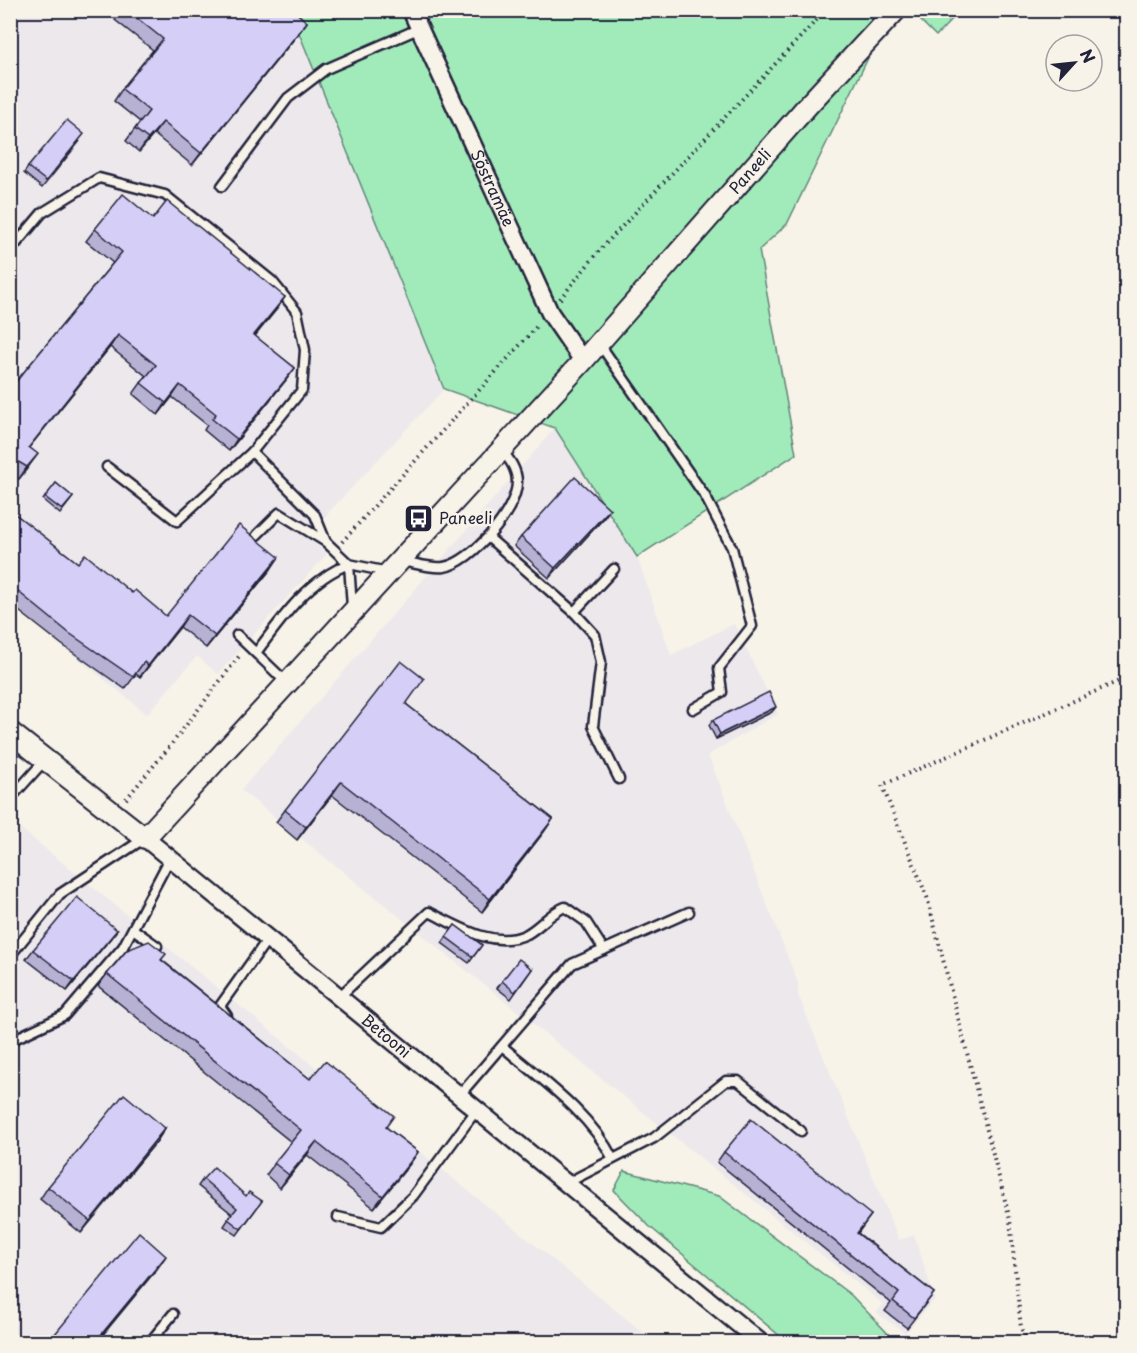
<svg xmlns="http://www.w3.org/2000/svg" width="1137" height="1353" font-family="'Playpen Sans',sans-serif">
  <rect width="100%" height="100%" fill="#f7f3e8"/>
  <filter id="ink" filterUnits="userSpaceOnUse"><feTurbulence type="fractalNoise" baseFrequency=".0167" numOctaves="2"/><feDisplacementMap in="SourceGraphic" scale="12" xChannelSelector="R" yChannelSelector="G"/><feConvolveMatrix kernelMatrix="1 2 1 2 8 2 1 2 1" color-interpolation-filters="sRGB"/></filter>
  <g filter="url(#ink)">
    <g fill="#ede8ec">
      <path d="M10,11H290L444,389L315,527L336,544L218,674L197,656L147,714L11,604Z"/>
      <path d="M555,428L637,557L671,655L734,624L778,714L708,755L798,983V995L899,1240L914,1235L935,1299L905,1333L877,1313L883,1304L241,790Z"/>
      <path d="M11,821L655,1342H11Z"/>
    </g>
    <g fill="#a1ebba" stroke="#62867a" stroke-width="1.5">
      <path d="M931,10H960V11L936,36L921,21Z"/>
      <path d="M290,11H891L787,224L759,250L796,454L637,557L555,428L444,389Z"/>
      <path d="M624,1171L719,1196L851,1295L896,1342H787L649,1226L614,1190Z"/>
    </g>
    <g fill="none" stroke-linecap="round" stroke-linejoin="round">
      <defs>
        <g id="service">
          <path d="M222,186L288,98L326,69L418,29"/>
          <path d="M10,251L42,213L99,178L165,195L272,281L297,312L305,350L302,390L252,452"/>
          <path d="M599,343L705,496L732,548L752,626L719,668L722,692L693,709"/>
          <path d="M107,467L177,521L252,452L315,515L326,542"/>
          <path d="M257,535L279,513L326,542L349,564L388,572"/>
          <path d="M489,538L574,612L614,569"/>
          <path d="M402,561C414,563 432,569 444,567C472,562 517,511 517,482C517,469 509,459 501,449"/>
          <path d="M574,612L595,635L601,662L593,726L619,779"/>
          <path d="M237,635L286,682"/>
          <path d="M256,653C281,619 309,579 349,564L352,607"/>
          <path d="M10,799L45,760"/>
          <path d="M133,929L157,946"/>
          <path d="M10,956L60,894L145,838"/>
          <path d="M338,998L429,912C458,926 494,950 527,934C541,926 550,913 565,907L586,922L604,950"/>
          <path d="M227,1016L220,1006L267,940"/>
          <path d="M10,1041L65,1015L123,947L169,860"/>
          <path d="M502,1046C542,1080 589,1112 613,1159"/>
          <path d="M458,1097L572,964L689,912"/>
          <path d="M565,1184L654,1138L726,1081H738L801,1131"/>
          <path d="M338,1217L381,1227L413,1196L475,1112"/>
          <path d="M10,1340L13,1342"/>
          <path d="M150,1342L173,1314"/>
        </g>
        <g id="minor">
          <path id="s1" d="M411,10L550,313L583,361"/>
          <path id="s2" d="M145,838L760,1342"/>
        </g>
        <g id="tertiary">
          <path id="s3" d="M10,732L145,838L583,361L809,104L896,10"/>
        </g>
      </defs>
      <use href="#service" stroke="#22223b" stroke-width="13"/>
      <use href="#minor" stroke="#22223b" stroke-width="21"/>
      <use href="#tertiary" stroke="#22223b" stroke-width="24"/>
      <g stroke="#22223b" stroke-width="4" stroke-dasharray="1.5 4.5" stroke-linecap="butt">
        <path d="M560,299L599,251L826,10"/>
        <path d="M342,542L538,325"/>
        <path d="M126,799L171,745L240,655"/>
        <path d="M1027,1342L1021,1328L1010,1220L927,897L882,785L1126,678"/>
      </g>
      <use href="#service" stroke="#f7f3e8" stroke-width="8"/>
      <use href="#minor" stroke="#f7f3e8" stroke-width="16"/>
      <use href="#tertiary" stroke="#f7f3e8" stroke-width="20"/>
    </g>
    <g fill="#b7b2d4" stroke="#22223b" stroke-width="1.5">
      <path d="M121,10H293L307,22L298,34L192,165L154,134L139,152L126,141L140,122L114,101L122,89L153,50L115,20Z"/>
      <path d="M80,141L42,188L24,173L28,167Z"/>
      <path d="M153,219L285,297L255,336L295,368L286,380L229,451L204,430L207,425L172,397L158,415L133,394L146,376L110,347L29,447V466L19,479L10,474V389L113,263L86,241L95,229Z"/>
      <path d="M56,483L73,497L60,514L43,500Z"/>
      <path d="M610,509L603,519L549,578L514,546L521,537Z"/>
      <path d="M10,510L78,563L132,593L166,616L271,569L206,648L180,627L140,677L136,674L125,689L61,644L10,604Z"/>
      <path d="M406,704L553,819L482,912L332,795L297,840L276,822L285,810Z"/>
      <path d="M772,712L716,739L709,725L713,720Z"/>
      <path d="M455,925L482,945L469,963L442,943Z"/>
      <path d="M117,930L110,939L67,991L26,959L33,950Z"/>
      <path d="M162,960L310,1079L386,1127L418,1152L409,1165L374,1208L307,1155L280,1188L266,1175L291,1142L98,986L107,974Z"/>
      <path d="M532,969L511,999L497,988L502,981Z"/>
      <path d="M165,1128L157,1141L81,1233L40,1199L48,1187Z"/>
      <path d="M724,1152L871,1215L858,1233L934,1293L907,1328L885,1311L891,1303L717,1162Z"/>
      <path d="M203,1179L246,1196L262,1201L237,1235L224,1226L232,1214L198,1186Z"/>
    </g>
    <g fill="#9591ad" stroke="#22223b" stroke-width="1.5">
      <path d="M307,22L298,34L192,165L201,153Z"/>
      <path d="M163,122L154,134L139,152L148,139Z"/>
      <path d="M285,297L277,309L246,347L254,335Z"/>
      <path d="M118,335L110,347L20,459L29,447Z"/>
      <path d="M295,368L286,380L229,451L237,439Z"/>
      <path d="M180,385L172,397L158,415L166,403Z"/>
      <path d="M38,454L29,466L19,479L27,467Z"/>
      <path d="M610,509L603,519L549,578L555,568Z"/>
      <path d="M279,557L271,569L206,648L215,636Z"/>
      <path d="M188,615L180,627L140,677L148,666Z"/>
      <path d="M776,707L772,712L716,739L720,734Z"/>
      <path d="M341,782L332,795L297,840L306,827Z"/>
      <path d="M553,819L544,832L482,912L490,899Z"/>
      <path d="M117,930L110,939L67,991L74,981Z"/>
      <path d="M165,1128L157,1141L81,1233L90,1221Z"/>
      <path d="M316,1142L307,1155L280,1188L289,1175Z"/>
      <path d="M418,1152L409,1165L374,1208L383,1196Z"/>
      <path d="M166,1256L157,1269L97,1342H95Z"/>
    </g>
    <g fill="#d5cff7" stroke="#22223b" stroke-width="1.5">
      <path d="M127,10H293L307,22L201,153L163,122L148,139L135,129L149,111L122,89L163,39Z"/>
      <path d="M67,120L84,134L46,181L28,167Z"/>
      <path d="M123,194L153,219L167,201L285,297L254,335L295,368L237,439L212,419L216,414L180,385L166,403L141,383L156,365L118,335L29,447L38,454L27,467L10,457V389L122,252L95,229Z"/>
      <path d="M575,477L610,509L555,568L521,537Z"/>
      <path d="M56,483L73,497L62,510L45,497Z"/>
      <path d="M10,510L78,563L85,554L132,593L135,590L166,616L239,525L279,557L215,636L188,615L148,666L144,662L133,677L69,633L10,585Z"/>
      <path d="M401,661L424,679L406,704L553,819L490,899L341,782L306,827L285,810Z"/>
      <path d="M769,692L776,707L720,734L713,720Z"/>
      <path d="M77,897L117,930L74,981L33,950Z"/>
      <path d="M455,925L482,945L473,957L446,937Z"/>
      <path d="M149,941L166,954L161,960L310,1079L325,1061L394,1116L386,1127L418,1152L383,1196L316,1142L289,1175L274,1163L301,1130L107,974L127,950Z"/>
      <path d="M519,959L532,969L515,992L502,981Z"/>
      <path d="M124,1094L165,1128L90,1221L48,1187Z"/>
      <path d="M751,1119L871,1215L857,1233L934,1293L914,1318L893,1301L899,1293L724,1152Z"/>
      <path d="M214,1167L246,1196L249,1192L262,1201L241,1229L228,1219L237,1208L203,1179Z"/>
      <path d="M139,1232L166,1256L95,1342H54L50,1340Z"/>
    </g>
  </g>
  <defs>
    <symbol id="bus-square" viewBox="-11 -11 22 22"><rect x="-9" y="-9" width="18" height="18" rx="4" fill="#22223b" stroke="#f7f3e8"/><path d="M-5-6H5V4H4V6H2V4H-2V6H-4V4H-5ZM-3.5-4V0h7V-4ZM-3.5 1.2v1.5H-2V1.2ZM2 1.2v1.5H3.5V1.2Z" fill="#fff"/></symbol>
  </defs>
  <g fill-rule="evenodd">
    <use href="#bus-square" x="402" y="502" width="33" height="33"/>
  </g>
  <g text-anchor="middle" stroke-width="5" stroke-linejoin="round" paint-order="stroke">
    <g font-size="16" fill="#22223b" stroke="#f7f3e8">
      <text dy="6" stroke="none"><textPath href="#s3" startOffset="1072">Paneeli</textPath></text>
      <text dy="6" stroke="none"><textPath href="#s1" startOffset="196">Sõstramäe</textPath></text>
      <text dy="6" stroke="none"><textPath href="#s2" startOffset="312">Betooni</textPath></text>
    </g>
    <g font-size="16" fill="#22223b" stroke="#f7f3e8" text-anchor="start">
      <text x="439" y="524">Paneeli</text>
    </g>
  </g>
  <rect width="1137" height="1353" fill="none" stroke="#f7f3e8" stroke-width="36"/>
  <rect x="18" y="18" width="1101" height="1317" fill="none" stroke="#22223b" stroke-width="2" filter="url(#ink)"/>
  <g transform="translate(1074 63) rotate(63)"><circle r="28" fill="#f7f3e8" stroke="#a29fa3" stroke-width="1.5"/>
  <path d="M0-4.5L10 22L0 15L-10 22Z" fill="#22223b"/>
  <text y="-9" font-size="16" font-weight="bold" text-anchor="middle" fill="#22223b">N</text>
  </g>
</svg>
